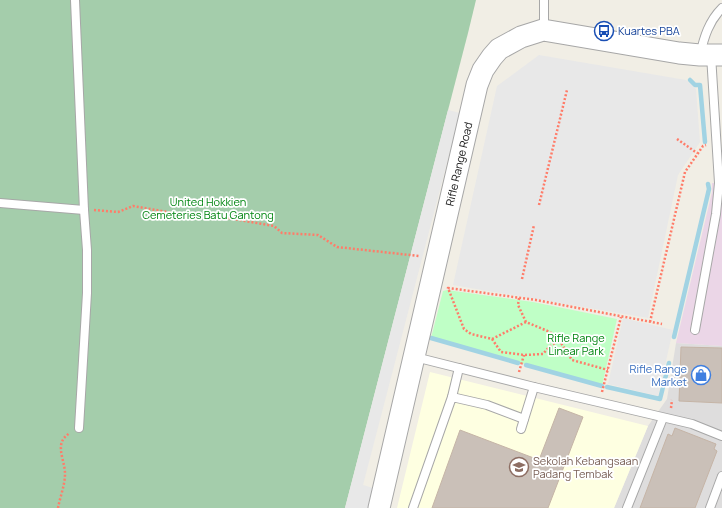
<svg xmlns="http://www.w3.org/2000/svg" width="722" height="508" font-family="Manrope,sans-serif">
  <rect width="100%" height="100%" fill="#f1eee5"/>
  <path fill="#dedddd" d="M676,343L722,346V508H614L648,426L667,399Z"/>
  <path fill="#ebd6e7" d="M712,183H722V346L676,343L712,192Z"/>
  <path fill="#feffe1" d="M430,372L648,426L614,508H397Z"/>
  <path fill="#a4cdab" d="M0,0H476L468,33L345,508H0Z"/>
  <path fill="#bfffc6" d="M447,290L533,302L617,319L602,386L431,338L443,291Z"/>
  <g fill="#e8e8e8">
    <path d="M539,55L686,80L696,89L700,142L678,175L648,318L453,285L497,86Z"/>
    <path d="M448,110L460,113L363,485L373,488L369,508H345Z"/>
    <path d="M623,318L673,330L658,396L608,384Z"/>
  </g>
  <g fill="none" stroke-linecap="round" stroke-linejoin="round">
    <g stroke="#a1d3e3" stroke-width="4.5">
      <path d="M690,80L695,85H700L705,142"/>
      <path d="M674,337L709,189L708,184"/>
      <path d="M431,338L518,363"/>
      <path d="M526,365L602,386"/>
      <path d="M607,387L660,399L669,363"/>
    </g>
  </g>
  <g fill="#cac0b8" stroke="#c5b4a6">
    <path d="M681,347L722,348V403L679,401Z"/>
    <path d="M559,408L583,417L548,508H432L460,430L539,460Z"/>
    <path d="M675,428L716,444L714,449L717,451L695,508H640L668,434L672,436Z"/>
  </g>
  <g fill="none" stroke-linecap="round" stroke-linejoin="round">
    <defs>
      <g id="service">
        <path d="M75,0L84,210L87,250V293L79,428"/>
        <path d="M544,29V0"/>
        <path d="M700,55C704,37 709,21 722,8"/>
        <path d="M0,203L84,210"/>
        <path d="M695,330L716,214L719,183L711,55"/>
        <path d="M415,357L534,387L692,424L722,436"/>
        <path d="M452,397L459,368"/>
        <path d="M521,429L534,387"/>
        <path d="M413,508L452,397L487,405L524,419"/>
        <path d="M627,508L663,418"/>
        <path d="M710,508L722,476"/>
      </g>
      <path id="tertiary" d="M379,508L477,85L483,70L492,57L499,49L521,37L543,30L679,53L700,55H722"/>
    </defs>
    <use href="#service" stroke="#a7a7a7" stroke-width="10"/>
    <use href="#tertiary" stroke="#a7a7a7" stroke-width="23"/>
    <g stroke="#ff7c69" stroke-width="2.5" stroke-dasharray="2 2" stroke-linecap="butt">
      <path d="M677,139L697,153"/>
      <path d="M539,205L567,90"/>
      <path d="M94,210L118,212L133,206L190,216L222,217L274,226L282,233L318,235L337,247L419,256"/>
      <path d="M522,279L534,225"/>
      <path d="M519,298L518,305L526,322L550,332L559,340L572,360L608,370"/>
      <path d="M526,322L492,339L471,334L464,329L448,288L536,300L662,324"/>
      <path d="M650,322L685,172L703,146L706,145"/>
      <path d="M492,339L501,352L524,355L543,354L549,347L559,340"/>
      <path d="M519,372L524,355"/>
      <path d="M602,392L621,317"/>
      <path d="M671,408L672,400"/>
      <path d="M58,508C60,497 65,485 65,474C65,459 53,443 70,433"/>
    </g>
    <use href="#service" stroke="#fff" stroke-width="8"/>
    <use href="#tertiary" stroke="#fff" stroke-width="21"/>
  </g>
  <defs>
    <symbol id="bus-ring" viewBox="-11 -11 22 22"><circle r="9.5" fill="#fff" stroke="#1a4fb4" stroke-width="1.5"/><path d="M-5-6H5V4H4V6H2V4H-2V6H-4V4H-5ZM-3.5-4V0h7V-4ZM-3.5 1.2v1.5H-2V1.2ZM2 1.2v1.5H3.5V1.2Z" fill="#1a4fb4"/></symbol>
    <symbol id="shop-ring" viewBox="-11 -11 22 22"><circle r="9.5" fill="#fff" stroke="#3f7fe0" stroke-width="1.5"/><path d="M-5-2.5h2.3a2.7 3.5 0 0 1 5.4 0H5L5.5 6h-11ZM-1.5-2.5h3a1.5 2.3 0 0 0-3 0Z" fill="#3f7fe0"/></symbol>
    <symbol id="school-ring" viewBox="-11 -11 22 22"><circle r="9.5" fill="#fff" stroke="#8d6e63" stroke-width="1.5"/><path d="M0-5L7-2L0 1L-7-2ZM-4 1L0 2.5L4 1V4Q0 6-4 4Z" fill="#8d6e63"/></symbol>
  </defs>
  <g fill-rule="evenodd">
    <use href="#bus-ring" x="593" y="20" width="22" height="22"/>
    <use href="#shop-ring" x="690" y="364" width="22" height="22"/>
    <use href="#school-ring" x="508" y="456" width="22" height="22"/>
  </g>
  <g text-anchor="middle" stroke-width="3.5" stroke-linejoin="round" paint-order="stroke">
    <g font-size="11" fill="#164399" stroke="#fff" text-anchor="start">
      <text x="618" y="35">Kuartes PBA</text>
    </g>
    <g font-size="11" fill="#202020" stroke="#fff">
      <text transform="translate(459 164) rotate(-77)" y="4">Rifle Range Road</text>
    </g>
    <g font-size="11" fill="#018510" stroke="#fff">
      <text x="208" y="206">United Hokkien<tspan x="208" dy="13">Cemeteries Batu Gantong</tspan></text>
      <text x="576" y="342">Rifle Range<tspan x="576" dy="13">Linear Park</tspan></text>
    </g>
    <g font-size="11" fill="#366cbe" stroke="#fff" text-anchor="end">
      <text x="687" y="373">Rifle Range<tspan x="687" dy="13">Market</tspan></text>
    </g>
    <g font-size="11" fill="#785e54" stroke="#fff" text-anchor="start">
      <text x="533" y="465">Sekolah Kebangsaan<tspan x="533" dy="13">Padang Tembak</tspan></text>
    </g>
  </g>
</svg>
